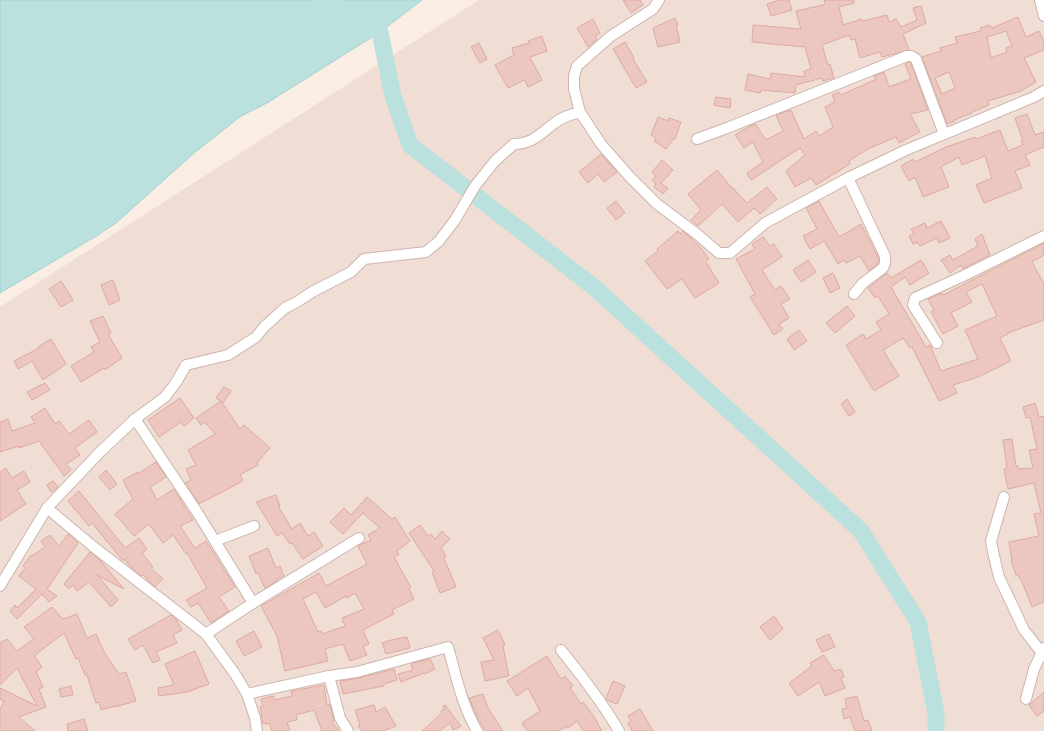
<svg xmlns="http://www.w3.org/2000/svg" width="1044" height="731" font-family="'Sofia Sans Condensed',sans-serif">
  <rect width="100%" height="100%" fill="#faede4"/>
  <path fill="#f0ddd3" d="M479,0H1044V731H0V307Z"/>
  <path fill="#bbe1de" stroke="#a2d2cf" d="M0,0H422L380,32L267,103L241,116L194,153L116,223L98,235L0,293Z"/>
  <g fill="none" stroke-linecap="round" stroke-linejoin="round">
    <path stroke="#bbe1de" stroke-width="17" d="M323,0L380,32L393,96L410,145L595,288L861,531L918,622L936,713V731"/>
  </g>
  <g fill="#ecc7bf" stroke="#ddaaa1" fill-rule="evenodd">
    <path d="M623,0H640L643,5L631,13Z"/>
    <path d="M779,0H789L792,10L771,16L767,4Z"/>
    <path d="M824,0H854V3L839,7L843,25L862,19L863,21L887,15L889,22L896,19L901,27L917,20L913,8L921,6L926,23L903,34L909,50L882,57L880,52L860,58L855,39L851,40L849,35L822,45L828,65L830,64L834,78L823,81L822,78L796,85L795,93L761,90L760,93L745,90L748,74L770,79L771,73L805,77L804,71L811,69L805,47L752,42L753,25L801,29L796,11L823,5L825,4Z"/>
    <path d="M1018,17L1026,37L1039,31L1044,41V50L1024,58L1036,82L1021,91L988,101L989,105L972,112V113L954,120L955,121L947,124L922,57L941,51L940,48L957,43L955,37L981,31L980,28L990,25L992,28ZM1006,31L1012,46L1006,48L1007,52L991,58L987,37ZM949,72L955,88L942,94L935,78Z"/>
    <path d="M675,18L678,25H676L680,42L658,47L653,28Z"/>
    <path d="M593,19L600,33L595,36L597,39L588,47L577,28Z"/>
    <path d="M542,36L547,51L530,57L542,80L528,87L525,80L508,88L495,65L514,55L512,48L529,43L528,41Z"/>
    <path d="M625,42L634,58L633,59L647,82L636,88L613,49Z"/>
    <path d="M479,43L487,59L480,63L471,47Z"/>
    <path d="M909,62L911,63L928,110L910,114L920,132L899,143L896,137L868,149L849,161L850,164L816,185L811,178L795,187L786,171L805,155L800,148L751,180L747,173L763,162L753,142L744,148L735,135L748,127L755,124L766,140L783,131L776,115L791,110L804,139L816,131L819,136L833,127L825,107L835,102L832,95L839,92L841,95L870,82L876,80L874,76L884,72L889,87L911,79L905,64Z"/>
    <path d="M716,97L731,99L730,108L714,105Z"/>
    <path d="M1027,114L1035,135L1044,132V147L1025,155L1030,165L1015,171L1022,188L984,203L976,185L992,178L985,156L962,165L959,157L941,167L949,187L923,197L915,177L909,181L901,166L913,159L915,162L946,147L975,137L976,139L1000,130L1008,151L1023,145L1021,141H1023L1015,118Z"/>
    <path d="M658,117L668,121L669,118L681,122L675,139L674,138L666,149L654,141L656,138L651,135Z"/>
    <path d="M601,154L617,172L604,182L598,174L588,183L579,172Z"/>
    <path d="M662,160L673,170L661,183L668,188L663,194L654,187L656,184L652,180L656,176L652,172Z"/>
    <path d="M717,170L731,187H732L747,203L767,187L777,199L760,214L754,208L738,222L722,204L698,226L691,220L701,210L688,194Z"/>
    <path d="M616,201L625,213L616,220L607,208Z"/>
    <path d="M819,201L839,237L861,224L878,257V264L869,271L860,256L846,263L844,260L838,264L824,241L810,249L803,236L817,229L806,208Z"/>
    <path d="M941,221L950,238L939,243L937,238L920,246L917,242L913,244L909,236L914,234L911,229L925,223L927,228Z"/>
    <path d="M678,231L680,234L683,231L689,236L701,248L709,259L706,262L719,283L695,298L682,279L667,289L645,261L658,251L657,249Z"/>
    <path d="M982,234L990,255L963,269L961,265L950,273L941,260L950,255L953,260L978,246L975,239Z"/>
    <path d="M763,237L770,246L774,244L782,257L762,270L775,290L781,286L790,299L781,304L789,318L779,324L783,329L774,335L750,297L755,294L736,259L755,249L752,244Z"/>
    <path d="M1044,243V255L1032,262L1044,284V320L1008,333V334L1000,338L1011,361L978,377L953,385L957,393L939,401L912,347L910,348L903,338L883,350L899,376L874,391L846,345L863,334L866,339L881,330L876,322L889,314L878,296L875,298L868,288L887,273L891,278L921,260L929,273L910,285L905,277L891,287L926,347L930,345L941,371L978,359L965,330L997,316L982,284L966,292L972,302L951,313L958,326L943,334L931,312L934,310L928,299L942,293L943,295Z"/>
    <path d="M808,260L816,272L801,282L793,270Z"/>
    <path d="M833,273L840,288L830,293L823,278Z"/>
    <path d="M113,280L120,300L109,305L101,285Z"/>
    <path d="M61,281L73,300L61,307L49,289Z"/>
    <path d="M847,306L855,316L835,333L826,323Z"/>
    <path d="M103,316L111,333L108,334L122,358L105,370L104,368L81,382L71,366L94,352L91,347L100,342L90,321Z"/>
    <path d="M799,330L807,341L794,350L787,339Z"/>
    <path d="M51,339L66,364L43,380L32,361L18,369L14,361L39,348L38,347Z"/>
    <path d="M45,383L50,390L32,400L27,392Z"/>
    <path d="M224,387L231,391L223,403L216,398Z"/>
    <path d="M180,398L194,418L184,426L181,422L159,437L148,420Z"/>
    <path d="M847,399L855,412L849,416L841,404Z"/>
    <path d="M221,401L240,429L244,425L270,448L257,463L258,465L240,475L243,481L199,504L185,483L191,480L186,469L196,465L188,450L215,434L205,422L201,425L196,418Z"/>
    <path d="M1035,403L1039,417L1044,416V602L1032,607L1023,584L1018,575H1016L1011,561H1012L1009,542L1039,536L1034,514L1041,513L1034,483L1008,489L1004,469L1007,468L1003,440L1012,439L1016,466H1018V469L1033,468L1029,450L1037,449L1030,417L1026,418L1023,407Z"/>
    <path d="M45,408L55,424L59,421L69,434L89,420L97,432L75,448L80,455L66,464L71,470L64,476L39,441L19,448V446L0,452V422L8,419L12,431L35,423L31,417Z"/>
    <path d="M156,462L166,477L150,487L157,500L174,489L193,520L180,526L195,548L206,541L235,587L219,597L229,611L211,623L198,603L191,607L186,600L207,588L187,553L186,554L173,535L163,543L149,524L134,536L115,514L133,499L123,480L138,472V474Z"/>
    <path d="M6,468L12,478L24,471L30,482L17,490L26,504L0,521V472Z"/>
    <path d="M106,470L117,484L110,490L99,477Z"/>
    <path d="M53,481L58,487L51,492L47,485Z"/>
    <path d="M79,491L125,548L139,538L147,549L142,553L153,567L151,568L163,579L155,587L143,575L141,576L131,567L124,559L123,561L92,523L89,526L68,501Z"/>
    <path d="M276,495L280,506H278L292,529L300,523L308,536L314,532L323,546L303,559L292,543L290,544L282,533L277,536L256,502Z"/>
    <path d="M367,497L392,519L395,517L410,541L397,551L399,554L394,557L411,588L409,589L414,599L392,610L394,614L363,630L369,644L363,646L367,655L350,661L343,644L325,649L328,661L285,671L277,636L261,606L319,573L326,586L367,564L358,546L371,540L368,535L380,528L363,513L343,534L330,522L344,508L351,515ZM316,592L325,608L346,596L347,598L355,593L364,609L342,618L345,626L322,634L321,631L318,632L303,599Z"/>
    <path d="M420,525L428,536L431,534L435,539L442,531L450,539L441,548L446,556L444,558L456,587L440,593L432,572L434,571L409,533Z"/>
    <path d="M68,534L78,543L47,589L57,596L49,602L42,594L17,619L10,611L15,605L17,608L36,589L19,576L25,568L23,566L31,555L32,556L45,547L41,541L50,535L59,546Z"/>
    <path d="M268,548L276,568L280,566L284,576L277,579L278,580L265,588L258,573L256,574L249,556Z"/>
    <path d="M90,552L100,560L124,589L97,575L118,600L111,607L89,582L77,591L73,585L69,589L64,584Z"/>
    <path d="M52,607L63,619L77,614L87,638L96,634L104,652L119,674L126,672L136,701L115,707V706L101,710L99,702L96,703L87,675H85L78,658L76,659L64,633L35,655L36,656L35,657L42,667L36,672L43,687L39,689L46,707L19,717L35,731H0V710L4,701L0,699V688L37,706L17,668L0,685V643L7,639L17,651L34,639L24,627Z"/>
    <path d="M171,615L176,619L182,630L173,635L177,643L156,652L160,660L153,663L143,645L135,650L128,639Z"/>
    <path d="M774,616L783,629L770,640L760,627Z"/>
    <path d="M498,630L505,645L503,646L509,676L485,681L481,662L494,660L483,638Z"/>
    <path d="M254,631L262,647L244,656L236,641Z"/>
    <path d="M829,634L835,647L822,652L816,640Z"/>
    <path d="M407,637L410,648L386,654L382,643L391,640Z"/>
    <path d="M195,651L209,684L187,692L159,696L158,688L174,685L165,664Z"/>
    <path d="M824,655L834,671L841,669L844,677L841,678L845,688L825,696L819,682L798,696L789,683L812,666L810,663Z"/>
    <path d="M547,656L561,679L565,676L573,686L570,688L581,704L583,702L593,715L602,731H583L577,721L568,728L567,726L559,731H527L522,723L540,711L528,688L517,696L507,681Z"/>
    <path d="M430,659L435,669L425,674L424,673L401,682L398,674L413,670L411,665L413,663Z"/>
    <path d="M394,669L397,680L384,684V686L343,694L340,681L359,678Z"/>
    <path d="M613,681L625,686L617,704L607,700L606,698Z"/>
    <path d="M324,685L327,705L330,704L334,721L332,722L339,731H322L314,710L296,715L297,720L287,722L290,731H272L269,723L263,724L260,707L263,706L261,699L273,696L275,700L292,696L291,691Z"/>
    <path d="M71,686L73,695L61,697L59,689Z"/>
    <path d="M1044,692V711L1037,716L1029,705Z"/>
    <path d="M483,694L488,708L503,731H485L478,718L469,698Z"/>
    <path d="M857,696L864,721L868,720L872,731H855L850,717L844,719L842,709L847,708L845,699Z"/>
    <path d="M374,705L376,712L385,707L396,726L383,731H362L358,726L360,725L355,710Z"/>
    <path d="M445,705L461,726L453,730L450,723L440,731H422L442,713L441,711L444,709L443,706Z"/>
    <path d="M640,709L653,731H632L628,723L631,721L628,716Z"/>
    <path d="M84,719L88,731H68L67,724Z"/>
  </g>
  <g fill="none" stroke-linecap="round" stroke-linejoin="round">
    <defs>
      <g id="minor">
        <path d="M659,0L653,9L611,36L577,66L574,76V89L580,112L601,144L629,176L657,204L697,234L719,253H730L765,223L848,178L906,150L1034,97L1044,91"/>
        <path d="M1040,0L1044,16"/>
        <path d="M697,139L727,128L907,56H911L916,59L944,134"/>
        <path d="M848,178L885,256V263L883,268L863,283L854,294"/>
        <path d="M937,343L913,305L915,298L961,277L1044,236"/>
        <path d="M135,419L165,397L177,381L186,365L228,355L256,337L264,327L285,308L297,302L312,292L351,272L364,259L426,252L439,241L455,220L475,186L495,161L514,144C535,144 543,130 559,120C565,116 573,114 580,112"/>
        <path d="M1004,497L991,541L994,556L999,577L1024,630L1042,653"/>
        <path d="M47,508L95,548L206,634L235,674L247,694L255,718L257,731"/>
        <path d="M215,541L254,526"/>
        <path d="M0,586L47,508L100,452L135,419L197,512L253,603L206,634"/>
        <path d="M253,603L359,538"/>
        <path d="M561,650C582,676 602,702 619,731"/>
        <path d="M329,676L340,718L348,731"/>
        <path d="M247,694L329,676L357,672L448,647C456,676 462,705 477,731"/>
        <path d="M1026,699L1034,669L1044,648"/>
      </g>
    </defs>
    <use href="#minor" stroke="#ccb5af" stroke-width="12"/>
    <use href="#minor" stroke="#fff" stroke-width="10"/>
  </g>
</svg>
